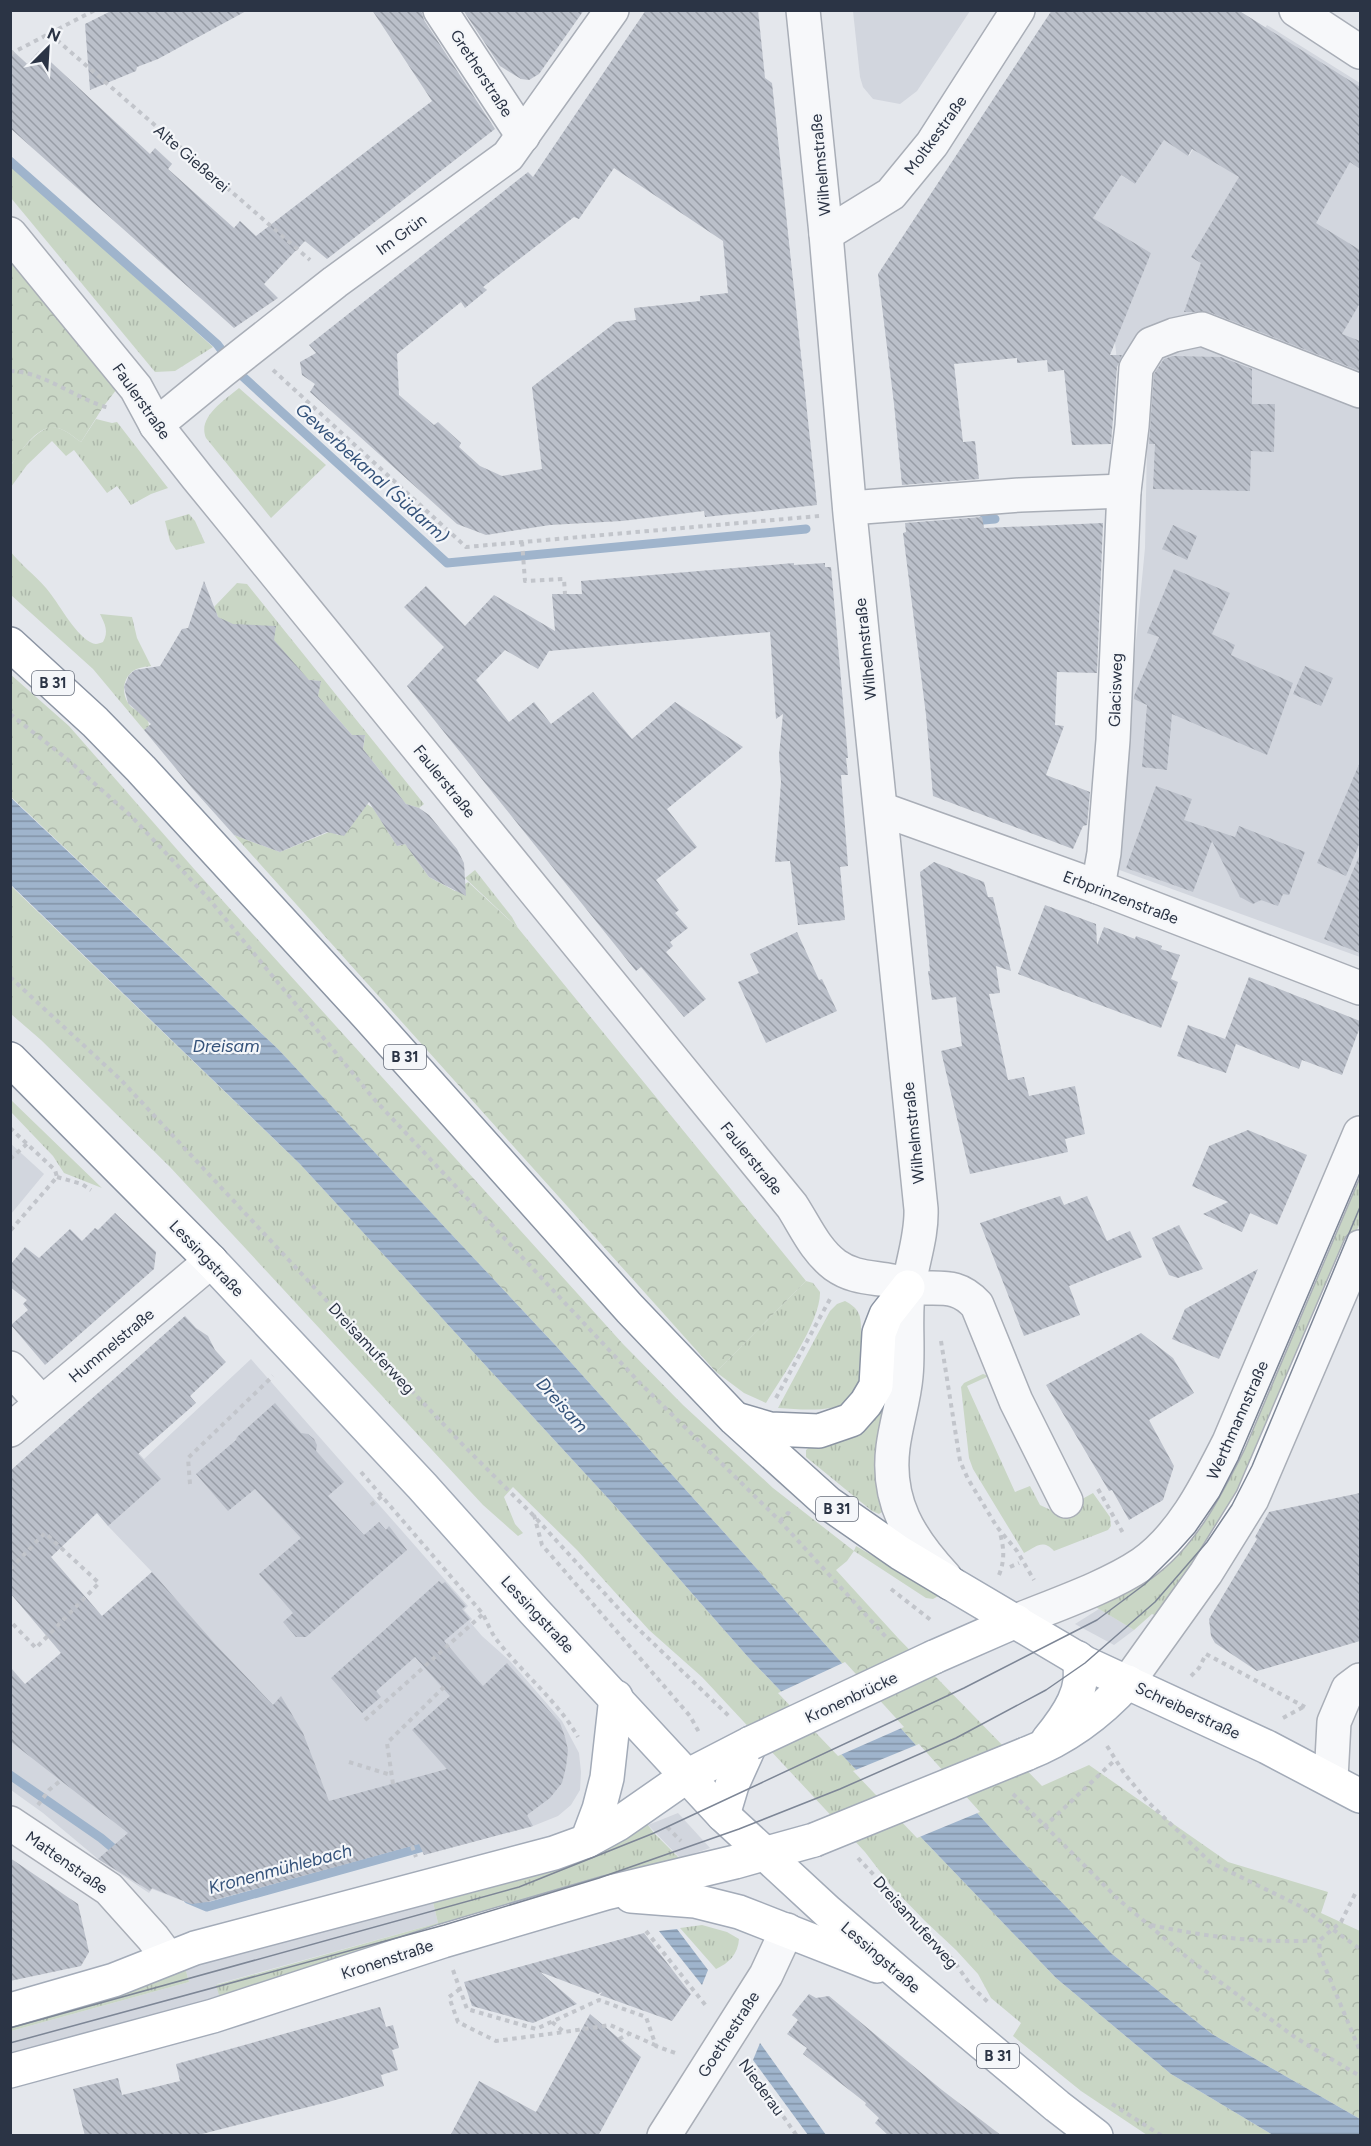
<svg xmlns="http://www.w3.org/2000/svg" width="1371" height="2146" font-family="Figtree,sans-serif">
  <defs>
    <pattern id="grass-tufts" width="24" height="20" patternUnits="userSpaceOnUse" patternTransform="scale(1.5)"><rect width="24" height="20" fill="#c9d6c5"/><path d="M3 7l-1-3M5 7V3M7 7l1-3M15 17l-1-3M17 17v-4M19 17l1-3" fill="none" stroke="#adb8ab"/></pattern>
    <pattern id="forest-crowns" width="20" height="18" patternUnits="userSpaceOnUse" patternTransform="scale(1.5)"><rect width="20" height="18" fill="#c9d6c5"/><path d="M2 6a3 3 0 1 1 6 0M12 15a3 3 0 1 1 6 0" fill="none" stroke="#adb8ab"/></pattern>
    <pattern id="water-rules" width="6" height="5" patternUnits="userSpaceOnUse" patternTransform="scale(1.5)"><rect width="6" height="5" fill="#9fb4cc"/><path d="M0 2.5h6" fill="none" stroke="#8293a7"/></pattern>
    <pattern id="building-back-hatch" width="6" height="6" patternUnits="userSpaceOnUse" patternTransform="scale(1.5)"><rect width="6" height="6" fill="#bbc0ca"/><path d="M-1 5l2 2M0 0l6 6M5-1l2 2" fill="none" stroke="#989da6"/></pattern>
  </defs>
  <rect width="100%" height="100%" fill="#e4e7ec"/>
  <g fill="#d2d6de">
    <path d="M853,11V10L970,11L917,91L900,104L873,99L863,87L860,77Z"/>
    <path d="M1267,25L1360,83V957L1114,868L1145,548L1147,444H1143L1122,408L1111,305L1151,253L1093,218L1109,168L1135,184L1164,140L1189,156Z"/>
    <path d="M10,1143L44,1174L11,1214H10Z"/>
    <path d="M251,1359L468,1606L464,1610L472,1619L470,1622L482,1636L510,1661L562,1721L579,1753L581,1772L580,1790L571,1805L558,1816L533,1826L424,1855L419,1845L412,1846L207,1902L191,1904L152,1889L149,1893L98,1859L43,1813L11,1790V1697L152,1572L108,1526L91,1400L144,1459Z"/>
    <path d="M1099,1609L1106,1613L1134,1630L1114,1645L1075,1624Z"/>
    <path d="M678,1813L710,1848L680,1858L648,1825Z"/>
    <path d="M431,1894L438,1923L217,1984L222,2005L11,2062V2031L189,1982L183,1960Z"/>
  </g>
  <g fill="url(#grass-tufts)">
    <path d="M11,165L213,347L175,371L155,372L11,198Z"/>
    <path d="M239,388L326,465L271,518L206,438C197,417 225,400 239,388Z"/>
    <path d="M96,419L112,423L117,422L168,488L151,494L131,505L117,486L107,493L74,450L66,456L52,441L27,465L11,487C11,480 9,470 12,464C17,453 40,427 52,427C63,427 72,436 81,442Z"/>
    <path d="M189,514L195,521L205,543L176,550L170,541L165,521Z"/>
    <path d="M10,551C21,565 35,575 46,588C59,603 73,632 90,642C95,645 98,644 103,642C109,632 105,624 100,614L132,617L137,638L151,666C143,667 134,668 129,675C121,684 123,702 134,709C138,711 143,712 147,714L149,726L144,730L93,669L11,595Z"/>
    <path d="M237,583L247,584L424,804L419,808L406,804L363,749L365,736L352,735L318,696L320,681L309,680L221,624L214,607Z"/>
    <path d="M475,870L512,917L518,928L465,878Z"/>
    <path d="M10,885L300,1164L617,1508L748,1657L1056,1978L1171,2074L1273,2135H1147L1081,2091L1013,2036L1021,2023L991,1998L978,1974L956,1950L925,1921L892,1887L865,1852L702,1677L649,1630L577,1550L513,1487L504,1497L515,1524L523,1533L518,1536L483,1505L170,1167L41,1040L11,1014Z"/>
    <path d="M10,1099L102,1188L64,1173L53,1156L11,1112Z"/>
    <path d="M1360,1154V1223L1256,1470L1161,1618L1152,1614L1134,1630L1089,1603L1166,1554Z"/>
    <path d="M806,1281L813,1283L820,1292C821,1321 782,1377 766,1403L744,1393L716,1372Z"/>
    <path d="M845,1301C869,1313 857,1328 863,1348C865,1354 868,1360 871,1366L856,1401C830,1412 805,1410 778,1408L830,1311L837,1304Z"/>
    <path d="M983,1374L989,1376L967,1386L1015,1492L1030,1486L1040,1505L1057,1513L1093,1493L1110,1517L1111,1526L1108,1530L1054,1551C1043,1539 1037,1546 1024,1553L973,1469L969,1458L961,1387L964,1383Z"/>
    <path d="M887,1394L885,1510L879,1514L872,1511L806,1457V1450L812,1445C857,1443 861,1428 887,1394Z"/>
    <path d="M856,1546L940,1595L933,1599L926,1598L854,1551Z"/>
    <path d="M641,1816L654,1833L686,1865L222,2005L216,1985L438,1923L431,1894Z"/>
    <path d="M702,1925L727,1932L739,1939C738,1954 729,1963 716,1969L680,1928Z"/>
    <path d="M183,1960L189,1982L11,2031V2019Z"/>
  </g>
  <g fill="url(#forest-crowns)">
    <path d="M10,249L120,385L103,407L81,442C76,439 71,434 65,431C41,417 23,449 11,465Z"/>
    <path d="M10,674L69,726L195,870L623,1344L683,1405L773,1488L854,1551L847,1561L836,1570L898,1638L1042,1786L1089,1765L1228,1862L1328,1892L1321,1913L1360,1931V2119L1212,2034L1112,1954L1006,1845L556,1346L278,1049L11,797Z"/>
    <path d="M367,804L373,808L397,846L405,844L429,877L455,891L468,882L518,928L806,1281L716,1372L234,835L280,852L334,830L337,835L346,833Z"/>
  </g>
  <g fill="url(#water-rules)">
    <path d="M10,797L278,1049L556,1346L1006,1845L1112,1954L1212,2034L1360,2119V2135H1273L1171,2074L1056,1978L748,1657L617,1508L300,1164L11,885Z"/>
    <path d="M677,1929L708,1970L702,1985L659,1931Z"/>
    <path d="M760,2043L826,2135H808L753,2060Z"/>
  </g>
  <g fill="#e4e7ec">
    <path d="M845,1662L904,1727L838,1756L778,1693Z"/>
    <path d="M919,1744L980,1812L917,1838L853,1771Z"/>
  </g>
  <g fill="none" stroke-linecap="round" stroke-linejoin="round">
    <g stroke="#9fb4cc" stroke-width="9">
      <path d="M10,161L217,344L240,374L447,563L806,529"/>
      <path d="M983,520L995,519"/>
      <path d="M10,1775L101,1838L120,1854"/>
      <path d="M188,1899L207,1907L431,1845"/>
    </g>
  </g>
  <g fill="url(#building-back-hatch)" fill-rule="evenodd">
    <path d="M113,10H248L158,59L137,67L136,71L90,90L85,24Z"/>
    <path d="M372,10H421L424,20L495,129L327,259L305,241L264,284L278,298L234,328L10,128V48L27,64L39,51L150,154L155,148L172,164L168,169L234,228L240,221L256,236L432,101Z"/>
    <path d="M463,10H584L539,74L529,80L521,79L500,66Z"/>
    <path d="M646,10H758L765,78L772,83L817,505L705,517L704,511L622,521L550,525L486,535L457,524L310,392L315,384L302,375L300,362L316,353L309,345L528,172L533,177ZM614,168L723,241L728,293L700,296V301L634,308L636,320L616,322L532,387L542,469L502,476L480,466L459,447L461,443L438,422L434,425L399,395L397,354L461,302L465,308L487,290L483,287L574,217L579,219Z"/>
    <path d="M1052,10H1238L1360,87V169L1350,162L1316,223L1360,250V303L1342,334L1360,341V371L1209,312H1184L1201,263L1191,257L1239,177L1192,149L1188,156L1164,140L1135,184L1121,175L1093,218L1151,253L1110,355H1122L1117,367L1111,444L1072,445L1064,370L1048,372L1047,360L1017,363V358L954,364L963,442L975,441L979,479L902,485L894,404L878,274Z"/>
    <path d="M1173,356L1221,357L1252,369V404H1275L1274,452L1251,451L1250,491L1153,489L1155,444H1149L1154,374L1164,359Z"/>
    <path d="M982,517L984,528L1103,523L1097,673L1057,672L1055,725L1064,726L1046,775L1090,792L1087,825L1083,826L1073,849L933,796L926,715L903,533L906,532L905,523Z"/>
    <path d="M1173,525L1197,536L1187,560L1162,549Z"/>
    <path d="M794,563V565L825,563V567H831L848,758H846L848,775H841L848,866L840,867L845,920L798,925L790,861L775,862L781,782L779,755L783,714L776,719L770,632L549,651L538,669L505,650L476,680L509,722L534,702L551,724L593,692L632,739L675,702L743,747L667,809L697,847L656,880L679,910L675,913L688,928L670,942L673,946L666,952L706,999L684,1017L641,967L636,971L407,686L444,647L404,607L426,586L465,626L494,595L555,631L552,594H582L581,581Z"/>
    <path d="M1174,569L1230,593L1212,634L1235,645L1231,655L1293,683L1267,755L1172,714L1167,770L1142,767L1147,705L1134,699V696L1159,637L1147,633Z"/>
    <path d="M204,581L218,617L233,624L276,626L274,640L309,680L321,681L318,696L352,735H365L363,749L406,804L419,808L429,815L457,849L464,863L466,896L429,877L405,844L397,846L369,802L344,836L327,832L280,852L234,835L192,788L144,730L151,724L128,703L124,687L129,675L135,670L160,666L182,629L188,628Z"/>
    <path d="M1305,666L1333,678L1321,706L1293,694Z"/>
    <path d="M1360,762V842L1346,876L1317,863Z"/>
    <path d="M1156,786L1192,799L1184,820L1235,837L1239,826L1305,852L1289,895L1283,894L1278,906L1261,900L1253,904L1240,897L1212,841L1193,892L1126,868Z"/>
    <path d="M1360,854V953L1324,939Z"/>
    <path d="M934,862L984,882L988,897H993L1011,971L996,966L1000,993L989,994L1008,1080L1024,1077L1029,1096L1075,1086L1085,1134L1065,1139L1068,1152L970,1174L941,1051L962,1046L956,997L932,1000L928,971H930L920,872Z"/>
    <path d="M1045,905L1096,924L1097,945L1104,927L1135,939L1136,936L1162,946L1161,949L1180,955L1171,979L1178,982L1161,1028L1018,974Z"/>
    <path d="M797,932L819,980L822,979L837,1011L766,1043L738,982L759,973L750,954Z"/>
    <path d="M1249,977L1360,1021V1027L1342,1075L1302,1060L1299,1069L1236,1044L1226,1073L1177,1056L1188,1025L1225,1039Z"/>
    <path d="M1248,1130L1307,1155L1277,1225L1250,1213L1242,1232L1203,1214L1228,1202L1192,1186L1209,1146Z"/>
    <path d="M1060,1196L1064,1205L1087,1196L1107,1241L1130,1231L1142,1257L1069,1286L1080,1315L1024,1336L980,1223Z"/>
    <path d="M115,1213L156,1252L154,1269L45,1365L11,1325L28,1310L23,1304L27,1300L10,1287V1265L25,1247L39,1258L70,1229L82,1241L95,1228L98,1230Z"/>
    <path d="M1179,1225L1203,1269L1178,1278L1169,1275L1152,1238Z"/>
    <path d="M1258,1269L1219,1359L1172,1339L1185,1309Z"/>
    <path d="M185,1316L196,1328L208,1336L215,1350L226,1362L190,1396L196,1403L138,1454L161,1479L108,1526L97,1513L51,1557L102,1616L152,1572L215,1644L273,1705L281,1696L303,1733L329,1801L447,1769L412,1730L450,1696L415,1657L376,1691L381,1697L362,1713L331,1678L439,1581L442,1584L445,1582L466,1606L462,1609L470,1619L444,1641L483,1686L507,1663L560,1723L565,1737L568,1750L566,1767L562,1783L550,1798L527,1815L533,1826L424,1855L419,1844L207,1902L191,1904L152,1888L150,1891L98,1859L128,1833L10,1741V1667L25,1684L61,1653L10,1593V1471Z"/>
    <path d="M1141,1333L1173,1358L1194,1393L1149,1420L1174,1466L1163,1500L1129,1520L1112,1490L1109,1491L1046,1385Z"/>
    <path d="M275,1403L301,1433L308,1434L314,1439L317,1445L316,1451L344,1482L328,1496L364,1535L379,1522L386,1530L389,1526L407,1550L306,1637H296L283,1622L293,1613L259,1574L301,1538L255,1489L228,1511L196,1474L236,1440L237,1437Z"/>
    <path d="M1360,1493V1641L1257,1671L1215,1643L1211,1636L1209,1619L1257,1539L1255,1537L1269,1512Z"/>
    <path d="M10,1858L78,1904L89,1952L81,1966L10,1981Z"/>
    <path d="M644,1933L691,1994L672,2021L600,1995L602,1992L598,1994L540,1972L577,2004L533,2023L472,2006L464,1982Z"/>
    <path d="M809,1994L816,1998L829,1996L942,2090L1002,2136H889L875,2123L879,2118L865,2105L866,2103L803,2054L807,2048L787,2034L798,2020L792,2015Z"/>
    <path d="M380,2007L386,2027L393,2025L399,2048L392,2050L398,2070L381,2075L384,2086L332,2101L194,2136H85L73,2089L118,2078L122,2095L180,2081L176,2064Z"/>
    <path d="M590,2014L641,2057L598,2136H450L479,2081L536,2112Z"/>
  </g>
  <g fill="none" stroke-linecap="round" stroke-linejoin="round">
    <defs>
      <g id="minor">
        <path d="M440,10L523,136"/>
        <path d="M803,10L826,234L850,514L921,1209C922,1235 913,1259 909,1285C904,1313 909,1347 906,1376C904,1400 896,1423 893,1447C886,1502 910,1539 945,1577"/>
        <path d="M1296,10L1360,52"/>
        <path d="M10,234L136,388L156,425L197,477L792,1206C805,1226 815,1250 835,1265C853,1278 871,1277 892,1281C897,1283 903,1286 909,1287C938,1291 955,1281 977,1305L1016,1401L1066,1501"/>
        <path d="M826,234L891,194L932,144L1018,10"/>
        <path d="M156,425L222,371L335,282L508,156L612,10"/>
        <path d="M850,508L1020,495L1124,491"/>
        <path d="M881,809L1098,887L1360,988"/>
        <path d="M1098,887L1104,853L1113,740L1124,491L1132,426L1136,368L1151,344L1174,335L1202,329L1360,391"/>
        <path d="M10,1368L42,1403"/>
        <path d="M10,1430L211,1261"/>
        <path d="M1016,1621C1055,1605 1108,1587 1142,1564C1183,1535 1207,1485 1229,1442L1360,1133"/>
        <path d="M1128,1682L1206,1573L1252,1499L1360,1247"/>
        <path d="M1331,1779L1334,1722L1348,1689L1360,1680"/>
        <path d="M10,1823L109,1889L153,1938L168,1958"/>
        <path d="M664,2136L766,1975L787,1930"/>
      </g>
      <g id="major">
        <path d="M211,1261L422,1486L534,1611L723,1815L828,1912L901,1975L1057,2106L1096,2136"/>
        <path d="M950,1583L1085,1663L1267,1747L1360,1796"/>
        <path d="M934,1657L1016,1621"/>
        <path d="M1048,1740C1067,1717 1088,1688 1078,1658"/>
        <path d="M1026,1754C1067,1738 1099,1714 1128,1682"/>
        <path d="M723,1815L732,1785L751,1743"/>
        <path d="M587,1841L599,1809L607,1778L616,1697"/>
        <path d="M631,1896L695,1901L739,1912L877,1966"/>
        <path d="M10,2010L114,1980L195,1948L554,1853L587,1841L618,1824L687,1776L751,1743"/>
        <path d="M10,2071L213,2016L443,1941L606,1893L735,1862L814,1840"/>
      </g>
      <g id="highway">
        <path d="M10,644L95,722L141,769L368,1016L630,1309L735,1419L828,1503L900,1553L950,1583"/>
        <path d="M10,1059L211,1261"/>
        <path d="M736,1419L770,1429L819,1431L851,1420L866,1403L876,1386L879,1333L886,1315L908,1287"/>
      </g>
    </defs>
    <use href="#minor" stroke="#a9aeb7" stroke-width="36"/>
    <use href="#major" stroke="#a3abb8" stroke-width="36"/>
    <use href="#highway" stroke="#8b94a3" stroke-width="36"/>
    <g stroke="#c2c5cb" stroke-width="4" stroke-dasharray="4.5 4.5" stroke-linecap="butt">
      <path d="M50,34L310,260"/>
      <path d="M10,54L95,10"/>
      <path d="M273,370L466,547L819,516"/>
      <path d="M10,371C43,371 79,401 110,408"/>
      <path d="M522,542L525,581L564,579L565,594"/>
      <path d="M10,714L67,759L131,816L209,899L374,1099L639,1382L780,1521L886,1637"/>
      <path d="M10,977L121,1080L339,1314L466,1448L533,1515L628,1619L731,1718"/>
      <path d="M10,1128L55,1170L57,1177L10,1231"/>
      <path d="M10,1159L27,1144"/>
      <path d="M57,1177L82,1184L91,1190"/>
      <path d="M941,1341L960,1461L968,1479L997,1527L1017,1551L1034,1580"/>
      <path d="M776,1398L830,1299"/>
      <path d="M361,1472L483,1614C487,1622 491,1632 496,1639C522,1673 557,1700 578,1737"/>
      <path d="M190,1484L188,1458L273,1376"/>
      <path d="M1098,1489L1123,1533"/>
      <path d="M371,1505L382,1496"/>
      <path d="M534,1515L542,1545L690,1716L700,1734"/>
      <path d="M780,1521L788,1513L791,1515"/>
      <path d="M1010,1567L1019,1563"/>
      <path d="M10,1569L45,1533L99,1583L36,1648L10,1621"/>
      <path d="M999,1575C1005,1560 1004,1548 1000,1533"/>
      <path d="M891,1589L932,1621"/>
      <path d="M1191,1676L1199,1668L1206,1654L1305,1707"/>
      <path d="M1283,1718L1305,1706"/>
      <path d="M365,1720L483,1614"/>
      <path d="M1107,1746L1124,1773L1147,1801L1210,1862L1300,1906L1360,1949"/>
      <path d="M349,1762L391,1775"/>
      <path d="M393,1784L387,1743L444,1687"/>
      <path d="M1013,1794L1118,1899L1189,1959L1296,2038L1360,2076"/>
      <path d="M38,1805L49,1790L60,1781"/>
      <path d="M667,1827L681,1841"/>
      <path d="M1044,1827L1115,1760"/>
      <path d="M412,1846L416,1857"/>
      <path d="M858,1858L953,1960L972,1987L990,2004"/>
      <path d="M1355,1894L1341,1922L1320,1940L1319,1953L1360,2051"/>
      <path d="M1151,1925C1206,1937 1264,1944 1320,1940"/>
      <path d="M646,1931L707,2007"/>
      <path d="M453,1970L467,2009L536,2029L599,2000L646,2017L656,2046L678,2054"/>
      <path d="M460,1989L449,1997L458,2022L496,2041L564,2032"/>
      <path d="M552,2022L564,2032L610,2025L655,2045"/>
      <path d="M619,2039L629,2034"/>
      <path d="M747,2065L797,2136"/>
      <path d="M1112,2104L1162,2136"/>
    </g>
    <use href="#minor" stroke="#f7f8fa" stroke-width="33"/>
    <use href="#major" stroke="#fff" stroke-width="33"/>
    <use href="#highway" stroke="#fff" stroke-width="33"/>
    <g stroke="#7d8696" stroke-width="1.5">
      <path d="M10,2028L519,1887L654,1833L964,1688L1097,1620L1145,1584L1178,1551L1195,1532L1219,1497L1238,1460L1360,1173"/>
      <path d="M10,2043L444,1925L599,1878L739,1829L840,1789L956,1738L1046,1690L1085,1663L1155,1602L1207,1542L1232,1505L1252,1466L1360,1207"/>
    </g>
    <defs>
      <g id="major-bridge">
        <path d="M751,1743L934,1657"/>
        <path d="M814,1840L1026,1754"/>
      </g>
    </defs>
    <use href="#major-bridge" stroke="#a3abb8" stroke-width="36" stroke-linecap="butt"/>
    <use href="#major-bridge" stroke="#fff" stroke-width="33"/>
  </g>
  <g text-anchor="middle" stroke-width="4.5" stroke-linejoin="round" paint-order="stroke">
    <g fill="#f4f6f9" stroke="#676e7b" stroke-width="1.5">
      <rect x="32" y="671" width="42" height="24" rx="4.5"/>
      <rect x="384" y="1045" width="42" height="24" rx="4.5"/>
      <rect x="816" y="1497" width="42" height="24" rx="4.5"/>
      <rect x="977" y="2044" width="42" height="24" rx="4.5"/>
    </g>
    <g font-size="15" font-weight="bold" fill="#2b3445">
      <text x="53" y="688">B 31</text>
      <text x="405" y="1062">B 31</text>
      <text x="837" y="1514">B 31</text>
      <text x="998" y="2061">B 31</text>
    </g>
    <g font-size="16" fill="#2b3445" stroke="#f4f6f9">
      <text transform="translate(482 73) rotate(57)" y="6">Gretherstraße</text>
      <text transform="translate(935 135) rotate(-54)" y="6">Moltkestraße</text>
      <text transform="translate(192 158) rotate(41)" y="6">Alte Gießerei</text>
      <text transform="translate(820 165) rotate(-95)" y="6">Wilhelmstraße</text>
      <text transform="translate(401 234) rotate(-36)" y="6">Im Grün</text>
      <text transform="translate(142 401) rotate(55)" y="6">Faulerstraße</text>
      <text transform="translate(865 649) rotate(-96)" y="6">Wilhelmstraße</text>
      <text transform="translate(1115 690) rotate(-88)" y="6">Glacisweg</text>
      <text transform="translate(445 781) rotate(51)" y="6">Faulerstraße</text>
      <text transform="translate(1121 897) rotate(21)" y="6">Erbprinzenstraße</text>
      <text transform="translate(913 1133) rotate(-96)" y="6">Wilhelmstraße</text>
      <text transform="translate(752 1158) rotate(51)" y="6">Faulerstraße</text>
      <text transform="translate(207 1258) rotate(46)" y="6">Lessingstraße</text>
      <text transform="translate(111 1345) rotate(-40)" y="6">Hummelstraße</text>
      <text transform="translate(372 1348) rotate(47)" y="6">Dreisamuferweg</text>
      <text transform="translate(1237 1420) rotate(-66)" y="6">Werthmannstraße</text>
      <text transform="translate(538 1614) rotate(47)" y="6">Lessingstraße</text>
      <text transform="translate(851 1697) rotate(-25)" y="6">Kronenbrücke</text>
      <text transform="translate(1188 1710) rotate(25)" y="6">Schreiberstraße</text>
      <text transform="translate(67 1862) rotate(35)" y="6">Mattenstraße</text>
      <text transform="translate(916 1922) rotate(48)" y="6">Dreisamuferweg</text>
      <text transform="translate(881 1957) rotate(41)" y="6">Lessingstraße</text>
      <text transform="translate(387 1959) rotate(-18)" y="6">Kronenstraße</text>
      <text transform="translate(728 2034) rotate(-57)" y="6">Goethestraße</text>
      <text transform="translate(762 2087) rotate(54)" y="6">Niederau</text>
    </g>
    <g font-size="18" font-style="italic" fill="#34527a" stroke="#f4f6f9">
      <text transform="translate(372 473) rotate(42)" y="6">Gewerbekanal (Südarm)</text>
      <text x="226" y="1052">Dreisam</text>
      <text transform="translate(562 1405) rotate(48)" y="6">Dreisam</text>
      <text transform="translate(280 1869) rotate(-15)" y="6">Kronenmühlebach</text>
    </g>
  </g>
  <rect width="1371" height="2146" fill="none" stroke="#2b3445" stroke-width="24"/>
  <g transform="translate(48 48) rotate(24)" stroke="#f4f6f9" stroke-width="4.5" paint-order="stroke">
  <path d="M0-4.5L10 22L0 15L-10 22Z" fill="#2b3445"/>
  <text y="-9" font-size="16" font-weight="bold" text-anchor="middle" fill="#2b3445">N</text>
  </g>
</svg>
